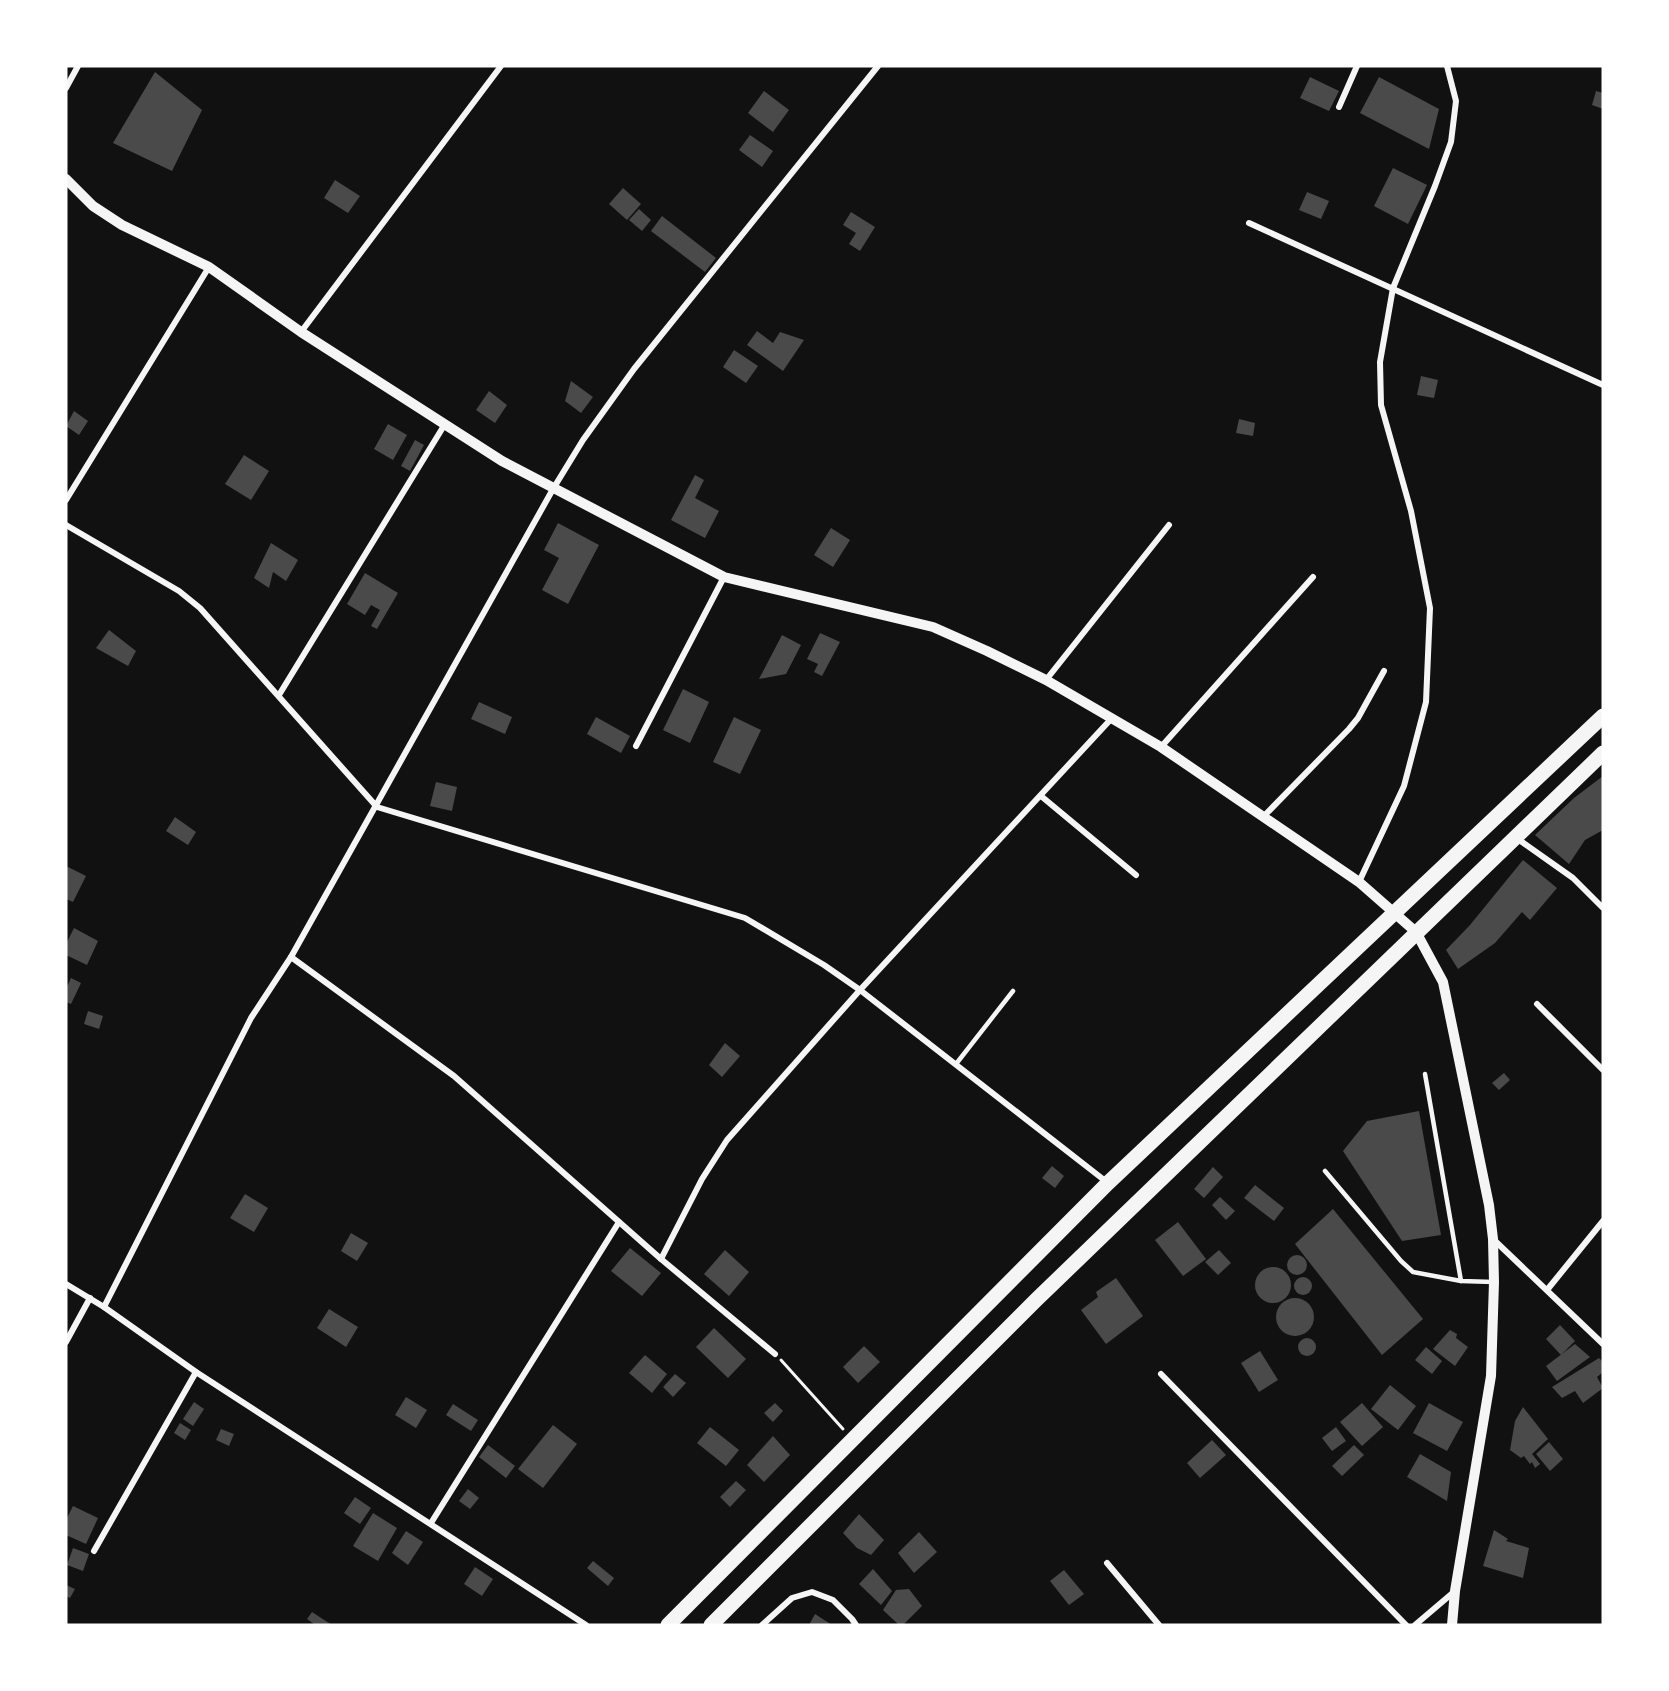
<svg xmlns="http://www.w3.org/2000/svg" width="1669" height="1691" font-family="Georgia,serif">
  <rect width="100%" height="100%" fill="#111"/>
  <g fill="#4a4a4a">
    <path d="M155,72L202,110L172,171L113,143Z"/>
    <path d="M1310,77L1339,91L1329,111L1300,98Z"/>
    <path d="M1379,77L1439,109L1429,149L1360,113Z"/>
    <path d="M764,91L789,110L773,132L748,113Z"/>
    <path d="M1596,91L1603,93V109L1592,105Z"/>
    <path d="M750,135L773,151L762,167L739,150Z"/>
    <path d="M1393,168L1427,185L1408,224L1374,206Z"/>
    <path d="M335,180L360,196L348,213L324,198Z"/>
    <path d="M623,188L641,204L627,220L609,204Z"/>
    <path d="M1307,192L1329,201L1321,219L1299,210Z"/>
    <path d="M639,209L651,220L642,231L629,220Z"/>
    <path d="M851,212L875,227L860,251L849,244L856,233L843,225Z"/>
    <path d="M662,216L716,258L705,272L651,231Z"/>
    <path d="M757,331L773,343L780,332L804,340L783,371L747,345Z"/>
    <path d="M734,350L758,366L746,383L723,367Z"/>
    <path d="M1421,376L1438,380L1434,398L1417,395Z"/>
    <path d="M571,381L593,397L581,413L565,401Z"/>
    <path d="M489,391L507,405L495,423L476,410Z"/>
    <path d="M74,411L88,421L79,435L66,426Z"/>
    <path d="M1239,419L1255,423L1253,436L1236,433Z"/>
    <path d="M388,424L407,435L393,460L374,449Z"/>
    <path d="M415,440L424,445L410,471L401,466Z"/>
    <path d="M244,455L269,471L251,500L225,484Z"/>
    <path d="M695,475L704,480L695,498L719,511L705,538L671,520Z"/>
    <path d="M558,523L599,545L568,604L542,590L559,558L544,550Z"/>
    <path d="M831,528L850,540L833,567L814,555Z"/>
    <path d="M271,543L298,560L286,581L273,572L269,588L254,578Z"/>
    <path d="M365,573L398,593L377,629L371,626L380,610L371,605L365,615L347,604Z"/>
    <path d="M109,630L136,651L128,666L96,648Z"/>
    <path d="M820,633L840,642L822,676L814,672L818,664L807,659Z"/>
    <path d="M782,635L801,645L786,674L759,679Z"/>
    <path d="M683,689L709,702L690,743L663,730Z"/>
    <path d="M479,702L512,717L505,734L471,719Z"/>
    <path d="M596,717L630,736L621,753L587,734Z"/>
    <path d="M734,717L761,730L740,774L713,762Z"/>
    <path d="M1603,776V830L1585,840L1569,864L1535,835L1574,798Z"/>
    <path d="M436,782L457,787L452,811L430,806Z"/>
    <path d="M175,817L196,832L188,845L166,831Z"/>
    <path d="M1523,860L1557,888L1530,920L1522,912L1495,943L1458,969L1446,950L1470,925Z"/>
    <path d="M66,866L86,876L73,902L66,899Z"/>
    <path d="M74,928L98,941L87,965L66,955V944Z"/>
    <path d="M71,978L81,983L71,1004L66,1002V989Z"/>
    <path d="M88,1011L103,1016L99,1029L84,1024Z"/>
    <path d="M725,1043L740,1056L722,1077L709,1065Z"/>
    <path d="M1504,1073L1510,1080L1499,1090L1492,1083Z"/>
    <path d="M1419,1111L1441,1235L1402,1241L1343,1151L1367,1121Z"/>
    <path d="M1052,1166L1064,1176L1055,1188L1042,1178Z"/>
    <path d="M1213,1167L1223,1177L1204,1198L1194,1189Z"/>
    <path d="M1255,1185L1284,1208L1274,1221L1244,1198Z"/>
    <path d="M245,1194L268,1208L254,1232L230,1218Z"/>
    <path d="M1220,1197L1235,1211L1226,1220L1212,1205Z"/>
    <path d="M1333,1209L1423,1319L1382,1355L1295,1244Z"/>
    <path d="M1178,1222L1206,1259L1183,1276L1155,1240Z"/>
    <path d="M351,1233L368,1243L357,1261L341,1251Z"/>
    <path d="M630,1248L661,1273L642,1296L611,1271Z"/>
    <path d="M725,1250L749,1272L729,1296L704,1274Z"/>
    <path d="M1219,1250L1231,1263L1218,1275L1205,1262Z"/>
    <circle cx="1297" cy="1265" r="10"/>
    <circle cx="1273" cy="1285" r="18"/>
    <circle cx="1303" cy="1286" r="9"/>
    <path d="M1116,1278L1143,1316L1106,1344L1081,1310L1098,1297L1096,1292Z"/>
    <circle cx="1295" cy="1317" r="19"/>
    <path d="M329,1309L358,1327L346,1347L317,1328Z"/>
    <path d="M1560,1325L1575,1341L1561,1355L1546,1339Z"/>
    <path d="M714,1328L746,1359L728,1378L696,1347Z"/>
    <path d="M1450,1330L1457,1334L1456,1338L1468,1347L1455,1366L1433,1349Z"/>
    <circle cx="1307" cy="1347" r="9"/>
    <path d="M1575,1344L1590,1357L1557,1381L1546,1366Z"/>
    <path d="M864,1346L880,1362L858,1383L843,1367Z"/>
    <path d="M1426,1347L1442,1361L1432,1374L1415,1360Z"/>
    <path d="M1260,1351L1278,1380L1259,1392L1241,1363Z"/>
    <path d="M645,1355L667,1374L652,1393L629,1373Z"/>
    <path d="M1599,1358L1603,1362V1372L1597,1377L1603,1388L1583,1403L1575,1391L1562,1398L1552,1387Z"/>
    <path d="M675,1374L686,1383L673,1397L663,1387Z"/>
    <path d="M1390,1385L1416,1406L1398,1430L1371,1409Z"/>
    <path d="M406,1397L427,1410L416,1428L395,1415Z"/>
    <path d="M194,1402L204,1409L193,1426L183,1419Z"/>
    <path d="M775,1403L783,1411L773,1422L764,1413Z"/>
    <path d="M1362,1403L1383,1427L1362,1446L1340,1422Z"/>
    <path d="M1429,1403L1463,1422L1447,1451L1413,1433Z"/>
    <path d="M453,1404L478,1420L471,1431L446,1415Z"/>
    <path d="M1523,1407L1548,1439L1532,1454L1540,1464L1535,1468L1532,1462L1530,1464L1524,1456L1521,1458L1510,1450L1515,1421Z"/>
    <path d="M180,1423L191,1430L185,1440L174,1433Z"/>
    <path d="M553,1425L577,1444L543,1488L518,1469Z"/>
    <path d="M710,1427L739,1450L726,1466L697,1443Z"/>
    <path d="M1336,1427L1346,1441L1332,1451L1322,1438Z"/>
    <path d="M221,1429L234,1434L229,1446L216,1440Z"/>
    <path d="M773,1436L790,1455L764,1482L747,1465Z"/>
    <path d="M1212,1440L1226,1455L1200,1478L1187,1463Z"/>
    <path d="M1549,1442L1563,1459L1550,1471L1536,1454Z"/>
    <path d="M488,1445L515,1466L506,1478L479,1457Z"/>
    <path d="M1354,1445L1364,1455L1342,1476L1332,1466Z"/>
    <path d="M1420,1454L1451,1472L1447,1501L1407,1477Z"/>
    <path d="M736,1481L746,1490L730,1507L720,1497Z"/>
    <path d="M468,1489L479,1498L470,1509L459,1501Z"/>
    <path d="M355,1497L371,1508L360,1524L344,1513Z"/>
    <path d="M73,1506L98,1518L86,1544L66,1535V1520Z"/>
    <path d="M373,1513L397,1528L378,1561L353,1546Z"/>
    <path d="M859,1514L884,1540L871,1555L857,1548L843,1533Z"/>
    <path d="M1494,1530L1508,1539L1506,1541L1529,1548L1523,1578L1483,1566Z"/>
    <path d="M406,1531L423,1542L408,1565L392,1553Z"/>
    <path d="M919,1532L937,1552L914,1573L898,1553Z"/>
    <path d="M73,1548L89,1554L83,1571L67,1565Z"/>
    <path d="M593,1561L614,1578L608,1586L587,1568Z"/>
    <path d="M475,1567L493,1579L482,1596L464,1584Z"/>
    <path d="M873,1569L892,1591L881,1605L859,1584Z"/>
    <path d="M1064,1570L1084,1594L1069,1605L1050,1581Z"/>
    <path d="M66,1585L75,1589L70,1598L66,1596Z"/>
    <path d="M909,1589L922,1606L903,1625H899L883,1610L896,1590Z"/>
    <path d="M312,1612L332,1625H315L307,1619Z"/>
    <path d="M815,1614L832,1625H809Z"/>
  </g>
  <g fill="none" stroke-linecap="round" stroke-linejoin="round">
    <path stroke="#f5f5f5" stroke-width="3" d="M781,1360L843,1429"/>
    <g stroke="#f5f5f5" stroke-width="4.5">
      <path d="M956,1064L1013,991"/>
      <path d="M1425,1074L1461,1281"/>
      <path d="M1325,1171L1401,1261L1413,1272L1461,1281L1494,1282"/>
    </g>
    <g stroke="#f5f5f5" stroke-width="6">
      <path d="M66,88L78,66"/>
      <path d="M1339,107L1357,66"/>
      <path d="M1249,223L1603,385"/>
      <path d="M301,332L501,66"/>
      <path d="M66,500L209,267"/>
      <path d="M66,525L179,591L200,608L377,807L745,918L824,965L860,990L1108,1183"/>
      <path d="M1046,680L1169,525"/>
      <path d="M279,695L445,424"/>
      <path d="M636,746L724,577"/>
      <path d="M1161,747L1313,577"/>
      <path d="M1041,796L1136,875"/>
      <path d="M1263,817L1349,729L1358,718L1384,671"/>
      <path d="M1515,837L1573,878L1603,908"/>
      <path d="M1359,882L1404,786L1426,702L1430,608L1411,511L1381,405L1380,362L1393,288L1435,186L1451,142L1456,101L1447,66"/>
      <path d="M291,957L454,1076L661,1259L775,1354"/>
      <path d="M1537,1004L1603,1070"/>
      <path d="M1493,1239L1603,1344"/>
      <path d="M661,1259L702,1179L727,1140L860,990L1112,718"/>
      <path d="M66,1284L104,1307L196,1372L586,1625"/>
      <path d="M1547,1290L1603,1221"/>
      <path d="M104,1307L251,1018L291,957L553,489L583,440L634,369L878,66"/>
      <path d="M66,1342L90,1298"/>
      <path d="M1161,1374L1406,1625"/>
      <path d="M431,1523L619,1222"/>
      <path d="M94,1551L196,1372"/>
      <path d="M1107,1563L1159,1625"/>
      <path d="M762,1625L792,1598L812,1592L833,1600L852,1619L856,1625"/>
      <path d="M1415,1625L1455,1591"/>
    </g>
    <path stroke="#f5f5f5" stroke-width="10" d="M66,179L93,206L122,225L209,267L301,332L502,461L724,577L933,627L987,651L1046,680L1161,747L1359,882L1416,932L1443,982L1489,1205L1493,1239L1494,1282L1491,1376L1455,1591L1452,1625"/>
    <g stroke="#f5f5f5" stroke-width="15">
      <path d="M668,1625L1108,1183L1603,716"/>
      <path d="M711,1625L1036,1300L1603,753"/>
    </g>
  </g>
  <rect width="1669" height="1691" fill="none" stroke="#ffffff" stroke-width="135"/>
</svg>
